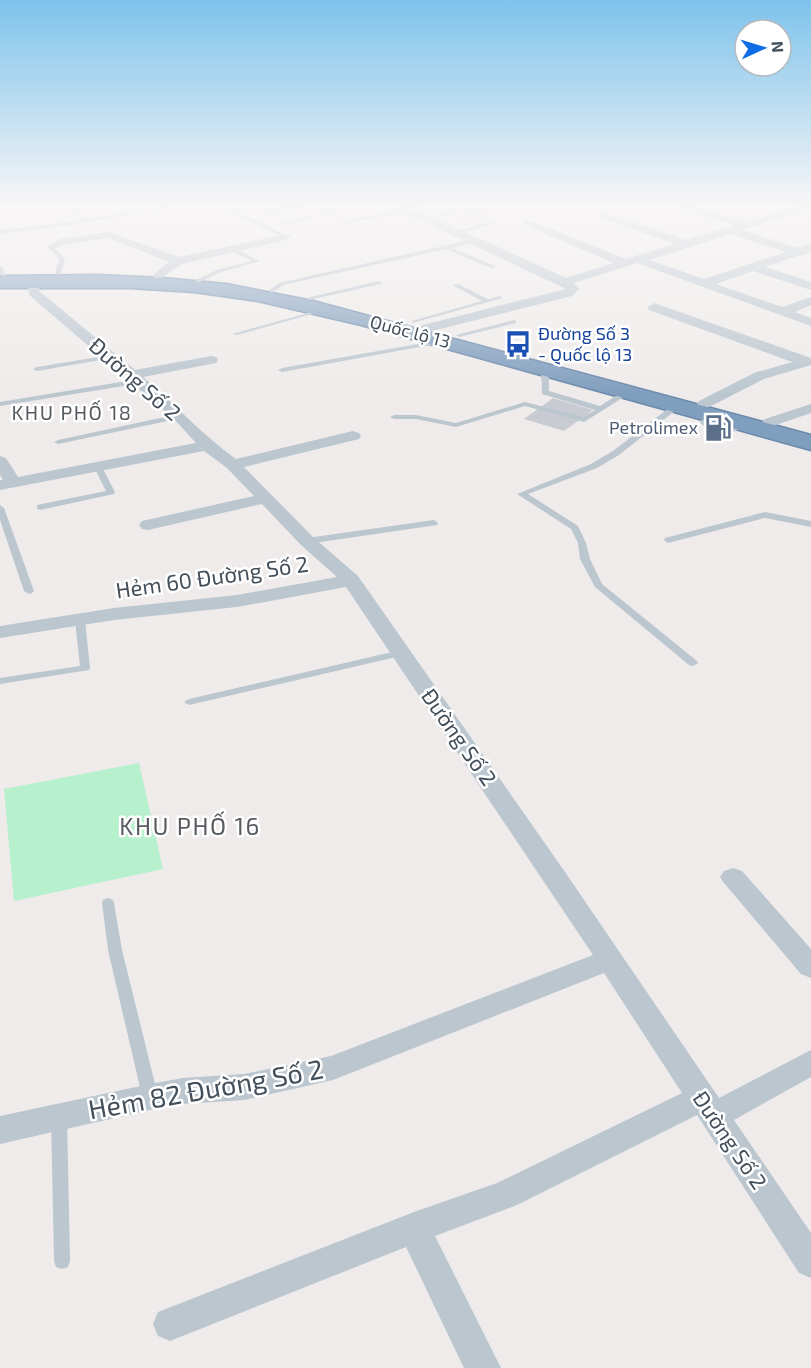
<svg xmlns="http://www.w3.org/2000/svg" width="811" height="1368" font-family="'Exo 2',sans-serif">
  <rect width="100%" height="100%" fill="#efebeb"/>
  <path fill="#e0dcdd" d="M435,204H562L462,222L426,207Z"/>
  <path fill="#b6f0cd" d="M139,763L163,869L14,901L4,789Z"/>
  <g fill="#c8cbd1">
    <path d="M351,204H374L380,206L366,209Z"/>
    <path d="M442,204H465L479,208L496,204H518L475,215Z"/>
    <path d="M340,206L351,210L326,217L315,212Z"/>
    <path d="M273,208L286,213L271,217L257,211Z"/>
    <path d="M306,215L315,218L288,225L279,222Z"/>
    <path d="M553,398L593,410L564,431L524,419Z"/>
    <path d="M711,423L731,429L725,434L705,428Z"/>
  </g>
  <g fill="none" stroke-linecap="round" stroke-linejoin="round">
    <defs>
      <path id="highway" d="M97,275L162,278L226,284L313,301L811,435V450L361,325L258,301L194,292L129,288H0V276Z"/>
    </defs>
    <use href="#highway" stroke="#6b89aa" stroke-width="3"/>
    <g fill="#bbc6cf" fill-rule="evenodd">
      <path d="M59,204H65L88,219L178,204H190L70,225L0,234V230L83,220Z"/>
      <path d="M228,207L288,236L289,237L284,238L226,210Z"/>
      <path d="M398,210L400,213L344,224L341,222Z"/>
      <path d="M451,210L453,213L427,220L424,218Z"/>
      <path d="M494,220L497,222L496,223L458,234L455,232Z"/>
      <path d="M478,238L480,239V241L452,248L495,266V268H491L446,249L283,285L272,293L269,291L279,283Z"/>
      <path d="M52,245L65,259L61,273L58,275L55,273L59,259L49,247Z"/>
      <path d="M230,248H234L260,261L221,272L200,282H196V280L217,270L252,261L230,250Z"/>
      <path d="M0,266L3,268L5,276L0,275Z"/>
      <path d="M379,281L382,283L381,284L309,300L306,298Z"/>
      <path d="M454,284H458L488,299L500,296L503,298L412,323V321L482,301L454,286Z"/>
      <path d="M322,309L327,310L237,335L232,334Z"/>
      <path d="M514,320L516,321V323L459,337L456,335Z"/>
      <path d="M440,340L442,341V343L282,372L278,370L282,368Z"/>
      <path d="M110,355L113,357L112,358L37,371L33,369L37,367Z"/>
      <path d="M545,367L549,369V391L600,406L625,390L632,392L584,422L525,406L456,427L416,419H394L390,417L394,415H416L456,423L525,402L583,417L595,410L542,394L541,369Z"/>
      <path d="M139,379L143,381L142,383L0,406V402Z"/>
      <path d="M674,404L681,406L619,455L597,468L528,494L578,526L586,543L590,559L602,584L697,661L698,663L693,666L689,665L595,587L580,559L578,543L571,529L517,494L591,464L613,451Z"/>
      <path d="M705,413L712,415L708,423L711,426L707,428L700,423Z"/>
      <path d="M179,414L183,416L182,418L58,444L54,442L58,440Z"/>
      <path d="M741,423L748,425L731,433H725L724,431Z"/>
      <path d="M95,465H101L102,467L115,492L114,494L40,510L37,509V505L106,491L94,467Z"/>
      <path d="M0,505L4,508L34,591L32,593L29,594L24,591L0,520Z"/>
      <path d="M765,512L811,521V527L765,518L668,543L664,540L665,538Z"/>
      <path d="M434,520L438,523L437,525L307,544L303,541L307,538Z"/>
      <path d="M80,617L85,620L90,668L89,670L0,684V678L80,666L75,620Z"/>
      <path d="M401,650L406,653L405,655L189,705L184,702L189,699Z"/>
      <path d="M108,898L113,900L114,903L122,950L158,1096L155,1101L150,1102L145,1101L142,1096L108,950L102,903L103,900Z"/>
      <path d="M59,1110L64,1112L67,1117L70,1261L68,1267L62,1269L56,1267L54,1261L51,1117L54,1112Z"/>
    </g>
    <g fill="#bbc6cf" fill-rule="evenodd">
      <path d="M270,204H320L288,212Z"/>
      <path d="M670,204H686L746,222L804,204H811V208L742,230L797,248L811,244V251L805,255L797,256L765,267L811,282V290L753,271L716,284L782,307L811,297V305L795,312L811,318V326L637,263L574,283L579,289L572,296L412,336L405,332L407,329L566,289L416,218L394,214V210C405,203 418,202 428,211L425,214L566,278L614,263L524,225V221H532L626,259L675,244L598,217V213H606L686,240L735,225L671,206ZM730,234L786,252L704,279L649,260Z"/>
      <path d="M109,232L179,257L286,234L292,237L286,240L182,264L158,280L152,276L169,262L108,238L63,245L52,250L46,247L60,239Z"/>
      <path d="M34,277L40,281L39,291L135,370L211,356L216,357L218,360L216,363L143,377C175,404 202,435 236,459L353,431L359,433L361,436L359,439L244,467L313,537L358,576L565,872L719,1098L811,1050V1077L734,1120L811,1233V1278L799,1273L697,1115L517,1205L435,1236L501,1368H464L406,1247L170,1341L158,1336L153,1324L158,1312L414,1212L497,1183L682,1093L604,973L333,1080L244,1100L183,1104L150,1110L0,1144V1116L150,1084L183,1078L244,1074L331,1056L593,955L346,587L237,607L114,620L0,638V626L114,608L237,595L337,577L301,545L262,504L148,530L142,529L139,525L142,521L254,496L227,468L204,451L0,490V480H3L0,475V456L6,458L18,477L196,443L174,419L29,295L28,281Z"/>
      <path d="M654,303L811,358V365L764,379L709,407H699L697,404L699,401L754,373L792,362L649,310L648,307Z"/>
      <path d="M811,404V413L770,427L762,422L765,419Z"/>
      <path d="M733,868L742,871L811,949V978L801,974L724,883L720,877L724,871Z"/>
    </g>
    <use href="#highway" fill="#809ebe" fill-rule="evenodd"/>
  </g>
  <linearGradient id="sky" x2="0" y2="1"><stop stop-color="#7ec3eb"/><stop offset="0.52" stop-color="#f8f6f6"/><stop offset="1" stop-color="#f8f6f6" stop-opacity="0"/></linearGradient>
  <rect width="811" height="395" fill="url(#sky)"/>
  <defs>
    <symbol id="bus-bare" viewBox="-9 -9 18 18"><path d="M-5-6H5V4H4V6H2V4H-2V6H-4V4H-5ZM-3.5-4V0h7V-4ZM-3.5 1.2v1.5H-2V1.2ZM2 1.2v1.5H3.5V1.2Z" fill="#1a4fb4" stroke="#fff" stroke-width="2.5" paint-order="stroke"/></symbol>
    <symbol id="fuel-bare" viewBox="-9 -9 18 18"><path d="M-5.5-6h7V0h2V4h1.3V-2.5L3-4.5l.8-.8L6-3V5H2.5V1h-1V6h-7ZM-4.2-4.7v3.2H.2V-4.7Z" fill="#5c6f8a" stroke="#fff" stroke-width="2.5" paint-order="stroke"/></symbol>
  </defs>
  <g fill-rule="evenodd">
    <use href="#bus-bare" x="499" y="325" width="38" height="38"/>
    <use href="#fuel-bare" x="699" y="409" width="38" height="38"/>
  </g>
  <g text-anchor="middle" stroke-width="5" stroke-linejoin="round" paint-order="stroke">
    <g font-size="18" fill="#434f5a" stroke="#fff">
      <text transform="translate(410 332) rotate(15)" y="6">Quốc lộ 13</text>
    </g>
    <g font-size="18" fill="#164399" stroke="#fff" text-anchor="start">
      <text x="538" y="340">Đường Số 3<tspan x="538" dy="21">- Quốc lộ 13</tspan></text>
    </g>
    <g font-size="18" fill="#4e5e75" stroke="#fff" text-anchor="end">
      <text x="698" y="434">Petrolimex</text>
    </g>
    <g font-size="20" letter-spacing="1.5" fill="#585c61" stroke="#fff">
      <text x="72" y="420">KHU PHỐ 18</text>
    </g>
    <g font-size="22" fill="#434f5a" stroke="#fff">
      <text transform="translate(135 379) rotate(41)" y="8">Đường Số 2</text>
      <text transform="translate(212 577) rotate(-8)" y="8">Hẻm 60 Đường Số 2</text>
      <text transform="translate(459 737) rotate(55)" y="8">Đường Số 2</text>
      <text transform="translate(730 1140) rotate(56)" y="8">Đường Số 2</text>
    </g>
    <g font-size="24" letter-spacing="1.5" fill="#585c61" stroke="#fff">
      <text x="190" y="835">KHU PHỐ 16</text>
    </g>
    <g font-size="27" fill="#434f5a" stroke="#fff">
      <text transform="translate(206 1090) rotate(-10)" y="9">Hẻm 82 Đường Số 2</text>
    </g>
  </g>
  <g transform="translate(763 48) rotate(86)"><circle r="28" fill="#ffffff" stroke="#b4b9bd" stroke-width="1.5"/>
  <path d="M0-4.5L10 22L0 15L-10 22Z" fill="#0f6de5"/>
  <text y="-9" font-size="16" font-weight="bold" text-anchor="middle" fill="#434f5a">N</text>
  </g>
</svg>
